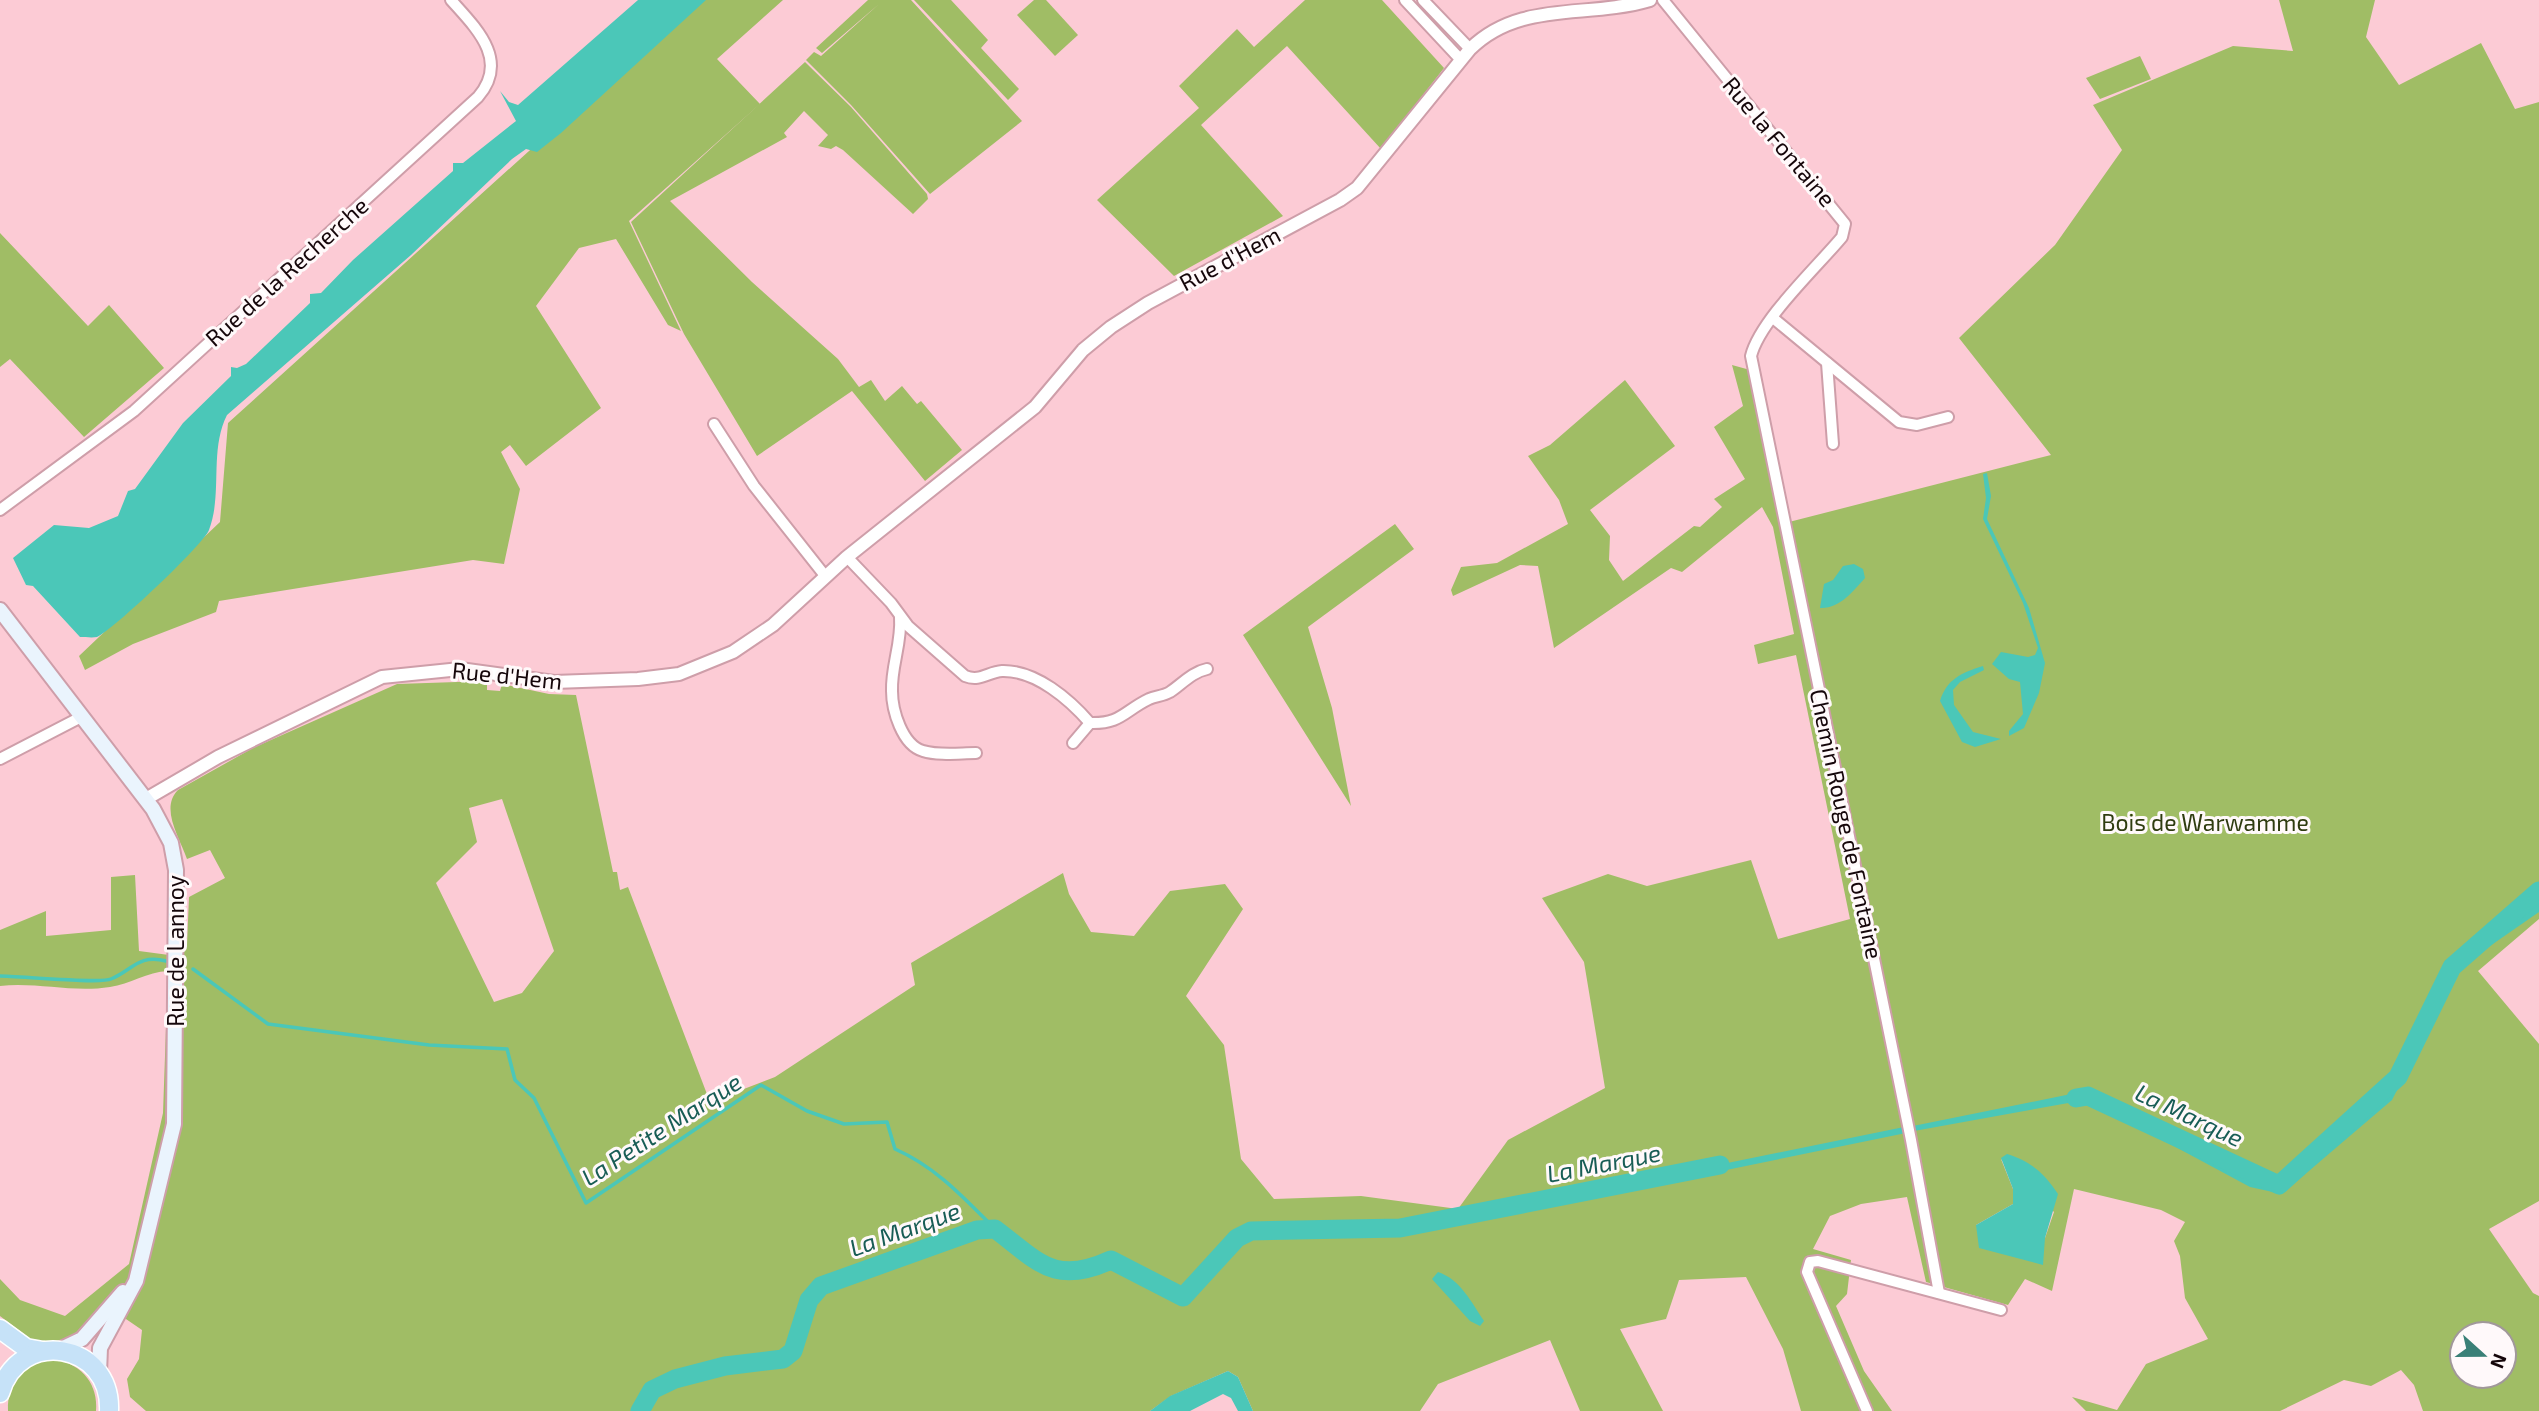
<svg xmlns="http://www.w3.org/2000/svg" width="2539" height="1411" font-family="'Exo 2',sans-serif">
  <rect width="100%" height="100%" fill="#fccbd5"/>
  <g fill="#a0bd65" fill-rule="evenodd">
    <path d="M696,0H783L717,59L760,104L629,221L681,331L668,325L616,239L579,248L536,306L601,408L526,466L510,445L501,452L520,489L504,564L473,560L219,601L216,612L133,644L85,670L79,656L220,522L228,423Z"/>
    <path d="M868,0H911L1022,121L930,194L851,105L806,60L814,52L821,56L879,4L822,53L816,48Z"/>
    <path d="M914,0H951L988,40L981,48L1019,89L1008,100Z"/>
    <path d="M1034,0H1046L1078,35L1055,56L1017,15Z"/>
    <path d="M1305,0H1382L1444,68L1381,149L1287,46L1201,125L1283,216L1174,276L1097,200L1199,108L1179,86L1237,29L1254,47Z"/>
    <path d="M2279,0H2375L2366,37L2399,85L2481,43L2515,109L2539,102V919L2478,971L2539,1044V1201L2489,1229L2533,1293L2539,1296V1411H2423L2414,1385L2401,1370L2371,1386L2344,1380L2280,1411H2086L2072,1397L2117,1410L2146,1364L2208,1339L2185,1298L2180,1256L2174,1241L2185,1222L2161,1210L2074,1189L2052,1291L2025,1279L2008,1305L1926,1282L1907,1197L1861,1204L1830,1216L1813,1249L1851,1260L1847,1294L1836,1306L1864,1371L1892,1411H1801L1783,1349L1746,1277L1679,1280L1666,1319L1620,1329L1663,1411H1580L1550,1340L1438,1384L1420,1411H1253L1238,1377L1228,1371L1171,1396L1150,1411H146L130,1397L127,1379L139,1359L142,1330L107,1306L72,1341L37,1344L0,1316V1279L20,1300L65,1316L129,1264L163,1113L168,971C147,972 130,984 110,987C73,993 37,982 0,986V930L46,911V936L111,930V877L135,875L139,951L169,955L187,945L189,897L225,878L210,850L187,859C179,837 160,808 178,790L253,748L397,684L487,681V690L500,691L502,684L549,694L576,695L613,872H617L620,890L628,887L710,1102L775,1077L915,985L911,963L1063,873L1069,894L1091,932L1134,936L1170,891L1225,884L1243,909L1186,996L1224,1045L1241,1159L1274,1199L1361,1196L1458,1209L1508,1140L1605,1088L1584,962L1542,898L1608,874L1647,886L1751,860L1778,939L1850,919L1796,655L1758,664L1754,645L1794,634L1773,527L1762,507L1682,572L1671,568L1554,648L1538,566L1520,565L1453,596L1451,590L1461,567L1497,563L1568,524L1559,500L1528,456L1550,445L1625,380L1675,446L1590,510L1610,536L1609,560L1623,581L1694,526L1700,527L1722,507L1714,499L1745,479L1714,427L1743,406L1732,365L1761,373L1789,522L2051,455L1959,338L2055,245L2122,150L2093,105L2233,46L2293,51ZM502,799L554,951L522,993L494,1002L436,883L477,842L469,808ZM2001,1159L2054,1212L2045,1238L1976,1225L2013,1204V1189ZM2462,1334H2504V1376H2462Z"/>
    <path d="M2140,56L2151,79L2100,99L2086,78Z"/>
    <path d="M805,62L851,107L927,194L928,199L913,214L843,150L836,146L831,149L818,146L828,135L804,111L784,133L787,137L670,201L752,282L838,359L859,387L871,380L885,401L902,386L917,404L921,401L962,450L925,481L852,391L757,456L684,334L631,222Z"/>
    <path d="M0,233L88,326L109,305L164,368L84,437L10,359L0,367Z"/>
    <path d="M1395,524L1414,549L1308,627L1332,708L1351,806L1243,635Z"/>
    <path d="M57,1360C83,1365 98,1385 96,1411H8C6,1381 28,1359 57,1360Z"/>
  </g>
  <g fill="#4bc7b8">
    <path d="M638,0H706L561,133L537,152L526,149L512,159L411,255L227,415C209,451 223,493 209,530C204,544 112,631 97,637C92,638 85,637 80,637L33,586L26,585L13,558L54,525L89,528L118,516L128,491L135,489L183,423L231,376V367L237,368L246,364L310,303V294L321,293L353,260L453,171V163H463L516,121L500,91L509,102L518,105Z"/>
    <path d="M1987,473L1991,496L1987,519L2029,608L2045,663L2039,693L2024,728L2009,736V731L2023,714L2020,682L2009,679L1992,664L2001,652L2028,657L2035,655L2038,648L2023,603L1983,519L1986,498L1983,474Z"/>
    <path d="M1854,564L1863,569L1865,578C1853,591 1840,609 1820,608L1824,584L1833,580L1843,566Z"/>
    <path d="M1983,666L1984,670L1960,682L1953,690L1954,705L1973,732L2001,739L1975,747L1962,742L1940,701C1947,679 1961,673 1983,666Z"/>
    <path d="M2539,901V912L2467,962L2450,986L2392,1100L2282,1194L2250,1187L2144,1130L2109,1103L2074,1102L1914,1131L1913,1126L2071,1094L2107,1099L2257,1181L2279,1187L2286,1185L2395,1085L2449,974L2480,943Z"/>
    <path d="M1904,1127L1906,1133L1497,1217L1395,1232L1394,1225L1448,1220Z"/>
    <path d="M2007,1154C2032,1162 2044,1173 2058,1194L2045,1238L2043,1265L1979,1248L1976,1225L2013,1204V1189L2001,1158Z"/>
    <path d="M1438,1272C1460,1279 1472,1303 1484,1321L1480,1326L1470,1321L1432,1279Z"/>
    <path d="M1228,1371L1238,1377L1253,1411H1238L1231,1398L1223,1394L1190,1411H1150L1170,1396Z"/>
  </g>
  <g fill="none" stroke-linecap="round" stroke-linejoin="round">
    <g stroke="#4bc7b8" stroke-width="3.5">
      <path d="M193,969L268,1024L429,1045L507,1049L515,1080L534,1098L586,1203L761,1085L807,1111L844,1124L887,1122L895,1149C936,1167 964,1198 995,1229"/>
      <path d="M0,976C18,976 101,984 111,979C133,970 138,954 166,961"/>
    </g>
    <g stroke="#4bc7b8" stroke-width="19">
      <path d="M2076,1098L2088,1096L2279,1185L2398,1077L2452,967L2539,891"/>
      <path d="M640,1411L652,1390L675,1379L725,1366L783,1359L793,1351L809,1300L821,1286L977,1230L995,1229C1039,1262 1054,1286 1111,1260L1183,1297L1237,1238L1251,1231L1400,1228L1720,1165"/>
    </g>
    <defs>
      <g id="minor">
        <path d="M1405,0L1461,60"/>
        <path d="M1423,0L1470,49"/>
        <path d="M1663,0L1845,224L1842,237C1817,267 1760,320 1751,356L1911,1140L1939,1293"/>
        <path d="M1773,318L1899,422L1917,425L1948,417"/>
        <path d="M1827,363L1833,444"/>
        <path d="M714,424L754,486L826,577"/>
        <path d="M0,510L134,411L478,97C510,60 476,28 451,0"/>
        <path d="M847,557L891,603L908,626L965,676C980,682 988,672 1002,671C1036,670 1070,700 1090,723"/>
        <path d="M900,617C902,643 891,666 892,691C892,710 902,745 923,751C939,756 960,753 976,753"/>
        <path d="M1073,743L1090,723C1121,724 1124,711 1149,699C1156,696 1163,696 1170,692C1182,684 1192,672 1207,669"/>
        <path d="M0,759L83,716"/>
        <path d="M1867,1411L1807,1272L1810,1262L1818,1261L2001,1310"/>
      </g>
      <path id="tertiary" d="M146,799L218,757L382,677L460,669L554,682L638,679L679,674L733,652L773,625L847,557L1035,407L1083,350L1111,327L1148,303L1340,200L1357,188L1470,49C1520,0 1585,19 1650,0"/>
      <g id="secondary">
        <path d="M0,610L153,809L171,843L176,870L174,1124L136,1281L100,1348L99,1373"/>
        <path d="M59,1350L82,1339L123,1292"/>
      </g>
      <g id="trunk">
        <path d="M0,1329L26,1348L43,1351"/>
        <path d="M0,1393C19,1327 112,1342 109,1411"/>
      </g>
    </defs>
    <use href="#minor" stroke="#ce9ea9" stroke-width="14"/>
    <use href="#tertiary" stroke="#ce9ea9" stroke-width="16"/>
    <use href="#secondary" stroke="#ce9ea9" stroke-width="18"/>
    <use href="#trunk" stroke="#fff" stroke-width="21"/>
    <use href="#minor" stroke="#fff" stroke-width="10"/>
    <use href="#tertiary" stroke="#fff" stroke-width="12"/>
    <use href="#secondary" stroke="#eaf4fd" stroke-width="14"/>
    <use href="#trunk" stroke="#c6e2f8" stroke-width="18"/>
  </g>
  <g text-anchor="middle" stroke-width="6" stroke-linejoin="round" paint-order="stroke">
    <g font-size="23" fill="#15060a" stroke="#fff9fa">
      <text transform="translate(1779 142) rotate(50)" y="8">Rue la Fontaine</text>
      <text transform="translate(1230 259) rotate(-28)" y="8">Rue d'Hem</text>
      <text transform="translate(287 272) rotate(-42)" y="8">Rue de la Recherche</text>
      <text transform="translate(507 676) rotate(6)" y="8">Rue d'Hem</text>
      <text transform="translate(1846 824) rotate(78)" y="8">Chemin Rouge de Fontaine</text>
      <text transform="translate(176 951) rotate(-90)" y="8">Rue de Lannoy</text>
    </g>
    <g font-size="23" fill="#2f3c10" stroke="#fff9fa">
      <text x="2205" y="831">Bois de Warwamme</text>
    </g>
    <g font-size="24" font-style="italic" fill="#185d55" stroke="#fff9fa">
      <text transform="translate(2189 1116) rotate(25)" y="8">La Marque</text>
      <text transform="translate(662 1130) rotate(-33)" y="8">La Petite Marque</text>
      <text transform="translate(1604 1164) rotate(-11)" y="8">La Marque</text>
      <text transform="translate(905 1230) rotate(-20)" y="8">La Marque</text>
    </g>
  </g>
  <g transform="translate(2483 1355) rotate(111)"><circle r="33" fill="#fff9fa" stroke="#a1989a" stroke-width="2"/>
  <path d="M0-5L12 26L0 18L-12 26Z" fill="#3a8077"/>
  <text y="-10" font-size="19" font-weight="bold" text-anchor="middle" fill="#15060a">N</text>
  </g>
</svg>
